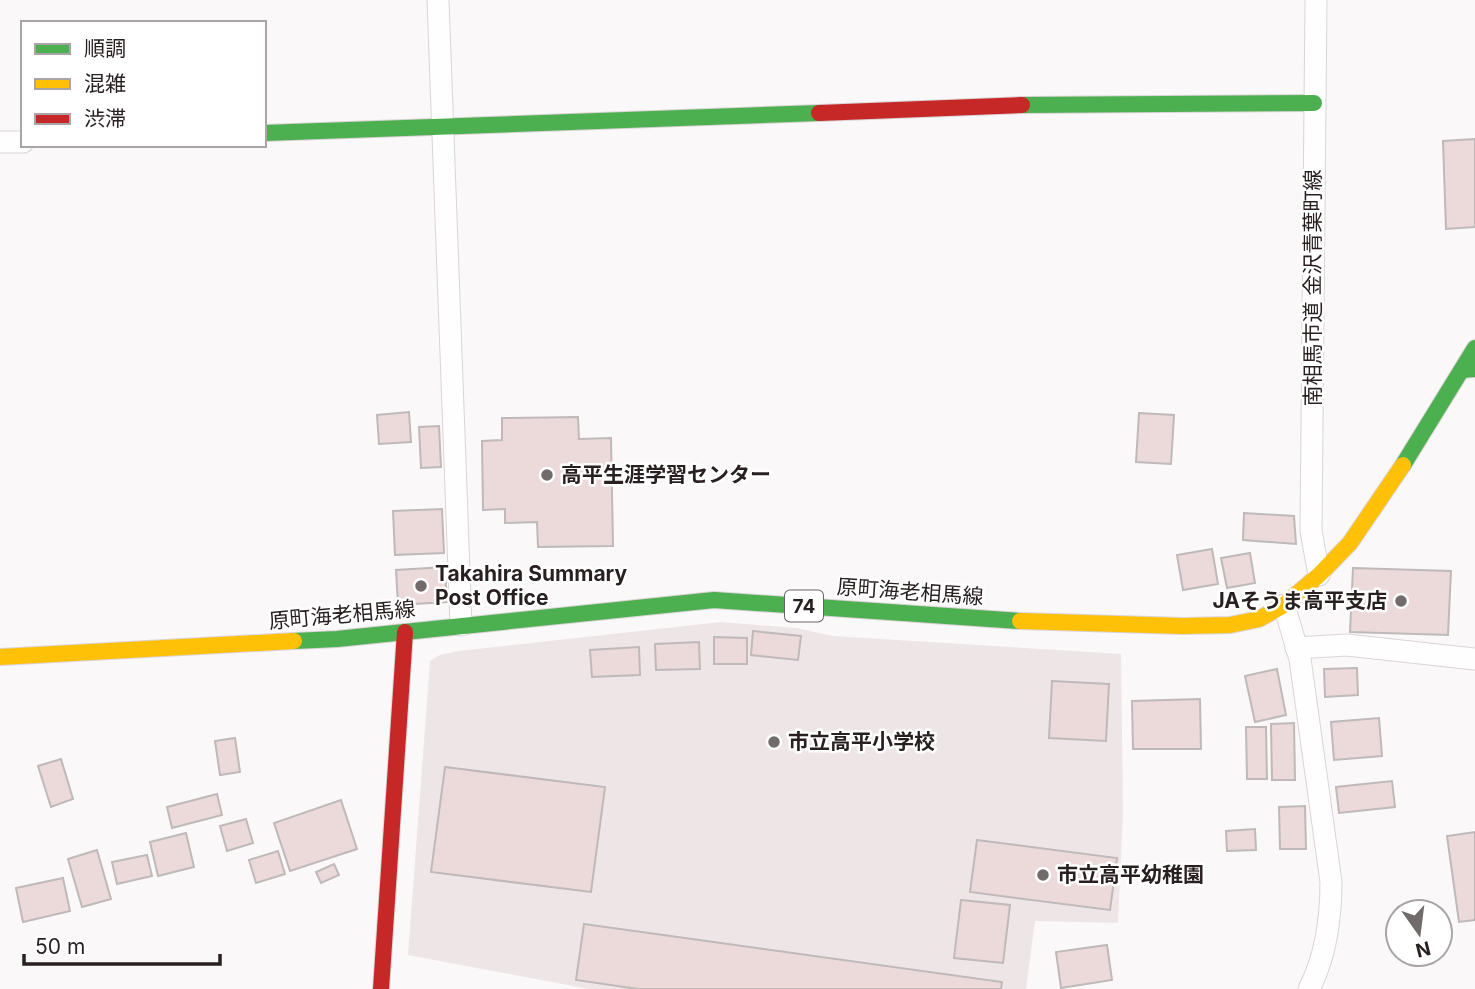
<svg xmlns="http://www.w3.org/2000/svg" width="1475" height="989" font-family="Inter,'Noto Sans JP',sans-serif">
  <rect width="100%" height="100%" fill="#fbf8f9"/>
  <path fill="#eee5e6" d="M721,622L797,628L832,636L1121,654L1123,812L1118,923L1035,921L1026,989H589L408,955L430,661L440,655L459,651Z"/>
  <g fill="#ebdad9" stroke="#bfb9b9" stroke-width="2">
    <path d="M1475,139V227L1446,229L1443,141Z"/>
    <path d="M409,412L411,442L379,444L377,415Z"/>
    <path d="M1139,413L1174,415L1171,464L1136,462Z"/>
    <path d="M578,417L579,439L611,438L613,546L538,547L537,522L505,523V509L483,510L482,441L502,440V418Z"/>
    <path d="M439,426L441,467L421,468L419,427Z"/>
    <path d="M442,509L444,553L395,555L393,511Z"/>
    <path d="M1244,513L1294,516L1296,544L1243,540Z"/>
    <path d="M1212,549L1218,584L1183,590L1177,555Z"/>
    <path d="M1250,553L1255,583L1227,588L1221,558Z"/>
    <path d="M445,567L447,602L398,605L396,570Z"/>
    <path d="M1353,568L1451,571L1448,635L1350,632Z"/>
    <path d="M753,631L801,636L798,660L751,655Z"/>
    <path d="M714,637L747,638V664H714Z"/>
    <path d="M699,642L700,669L656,670L655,644Z"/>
    <path d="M639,647L640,675L592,677L590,650Z"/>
    <path d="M1357,668L1358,695L1325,697L1324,669Z"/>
    <path d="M1277,669L1286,715L1255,722L1245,676Z"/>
    <path d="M1052,681L1109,684L1106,741L1049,738Z"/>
    <path d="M1200,699L1201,749H1133L1132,701Z"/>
    <path d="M1379,718L1382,756L1334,760L1331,722Z"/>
    <path d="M1294,723L1295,780H1272L1271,724Z"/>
    <path d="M1246,727H1266L1267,779H1247Z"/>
    <path d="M235,738L240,772L220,775L215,741Z"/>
    <path d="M61,759L73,799L51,807L38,766Z"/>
    <path d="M445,767L605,787L591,892L431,872Z"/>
    <path d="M1392,781L1395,807L1339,813L1336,787Z"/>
    <path d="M217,794L222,815L172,828L167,807Z"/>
    <path d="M341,800L357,849L290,871L274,823Z"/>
    <path d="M1305,806L1306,849H1280L1279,807Z"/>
    <path d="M246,819L253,843L227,851L220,826Z"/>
    <path d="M1255,829L1256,850L1227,851L1226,831Z"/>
    <path d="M1475,832V920L1459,922L1447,836Z"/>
    <path d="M186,833L194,867L158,876L150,842Z"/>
    <path d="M977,840L1117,858L1110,910L970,892Z"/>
    <path d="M97,850L111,899L82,907L68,859Z"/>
    <path d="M278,851L285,874L256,883L249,860Z"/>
    <path d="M147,855L152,876L117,884L112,862Z"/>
    <path d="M334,864L339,875L321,883L316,872Z"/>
    <path d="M63,878L70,911L23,922L16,888Z"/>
    <path d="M961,900L1010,905L1003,963L954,958Z"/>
    <path d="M584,924L1002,982L1001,989H638L576,980Z"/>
    <path d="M1107,945L1112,980L1061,988L1056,952Z"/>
  </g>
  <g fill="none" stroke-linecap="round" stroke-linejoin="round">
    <defs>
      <g id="street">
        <path d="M438,0L461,625"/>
        <path d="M1316,0L1311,531L1319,575"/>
        <path d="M0,142H23"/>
        <path d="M1284,605L1300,659L1331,882C1331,919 1326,956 1309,989"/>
        <path d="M1296,648L1347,645L1475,659"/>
      </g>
      <g id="fast">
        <path d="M1022,105L1314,103"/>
        <path d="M264,133L819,113"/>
        <path d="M1462,370L1475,369"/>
        <path d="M1403,465L1475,348"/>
        <path d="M294,641L337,639L714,600L1020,621"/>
      </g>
      <g id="slow">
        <path d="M1020,621L1183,626L1230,625L1259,619L1284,605L1319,575L1350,543L1403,465"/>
        <path d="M0,657L294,641"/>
      </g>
      <g id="jam">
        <path d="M819,113L1022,105"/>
        <path d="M381,989L405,632"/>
      </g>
    </defs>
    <use href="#street" stroke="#dad4d5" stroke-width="23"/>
    <use href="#fast" stroke="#dad4d5" stroke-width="18"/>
    <use href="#slow" stroke="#dad4d5" stroke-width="18"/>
    <use href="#jam" stroke="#dad4d5" stroke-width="18"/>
    <use href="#street" stroke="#fefefe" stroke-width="21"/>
    <use href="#fast" stroke="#4caf50" stroke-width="16"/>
    <use href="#slow" stroke="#ffc107" stroke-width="16"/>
    <use href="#jam" stroke="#c62828" stroke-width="16"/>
  </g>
  <g fill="#726b6c" stroke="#fff" stroke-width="2.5">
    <circle cx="547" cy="475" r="7"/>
    <circle cx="421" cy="586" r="7"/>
    <circle cx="1401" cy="601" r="7"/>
    <circle cx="774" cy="742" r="7"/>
    <circle cx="1043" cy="875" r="7"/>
  </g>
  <g text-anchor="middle" stroke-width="5" stroke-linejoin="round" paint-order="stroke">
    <rect fill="#fff" stroke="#686263" stroke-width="2" x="785" y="590.5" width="38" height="31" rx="5"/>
    <g font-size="19" font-weight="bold" fill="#281f20">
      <text x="804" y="613">74</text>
    </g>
    <g font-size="21" fill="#281f20" stroke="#fff">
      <text transform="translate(1313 288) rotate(-90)" y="7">南相馬市道 金沢青葉町線</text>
      <text transform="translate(910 592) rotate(4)" y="7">原町海老相馬線</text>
      <text transform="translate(342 615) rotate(-5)" y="7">原町海老相馬線</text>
    </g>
    <g font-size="21" font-weight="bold" fill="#281f20" stroke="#fff" text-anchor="start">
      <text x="561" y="482">高平生涯学習センター</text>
      <text x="435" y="581">Takahira Summary<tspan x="435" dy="24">Post Office</tspan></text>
      <text x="1387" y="608" text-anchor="end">JAそうま高平支店</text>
      <text x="788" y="749">市立高平小学校</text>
      <text x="1057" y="882">市立高平幼稚園</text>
    </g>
  </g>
  <rect x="21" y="21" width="245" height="126" fill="#ffffff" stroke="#a9a5a6" stroke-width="2"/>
  <rect x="35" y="44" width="35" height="10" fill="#4caf50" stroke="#a9a5a6" stroke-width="2"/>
  <text x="84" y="56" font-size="21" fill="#281f20">順調</text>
  <rect x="35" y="79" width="35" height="10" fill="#ffc107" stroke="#a9a5a6" stroke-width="2"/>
  <text x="84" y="91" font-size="21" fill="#281f20">混雑</text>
  <rect x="35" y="114" width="35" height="10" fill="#c62828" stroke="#a9a5a6" stroke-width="2"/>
  <text x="84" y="126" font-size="21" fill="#281f20">渋滞</text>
  <g transform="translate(1419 933) rotate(166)"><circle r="33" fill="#ffffff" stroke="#a9a5a6" stroke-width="2"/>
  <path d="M0-5L12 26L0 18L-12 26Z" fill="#726b6c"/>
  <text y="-10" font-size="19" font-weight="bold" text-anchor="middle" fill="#281f20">N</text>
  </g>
  <path d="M24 954v10h196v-10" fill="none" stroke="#281f20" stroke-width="3.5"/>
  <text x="35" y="954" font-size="21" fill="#281f20" stroke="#ffffff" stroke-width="5" paint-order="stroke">50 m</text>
</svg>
